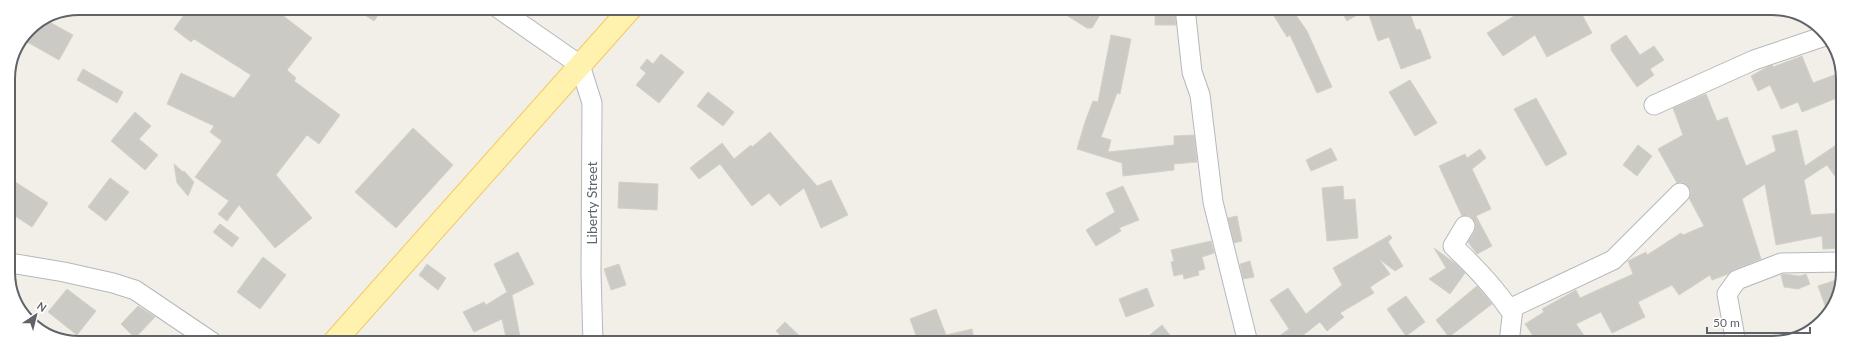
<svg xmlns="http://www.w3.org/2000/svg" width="1851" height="351" font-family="Lato,sans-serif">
  <rect width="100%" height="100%" fill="#f1efe8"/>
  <g fill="#cccac5" stroke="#d6d1c6">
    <path d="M189,8H273L312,38L287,70L296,78L294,81L340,115L319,144L307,135L276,175L312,218L275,248L239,205L227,221L218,214L229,201L195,177L222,141L210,132L214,126L167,104L181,73L234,98L251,75L194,39L191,42L174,29Z"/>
    <path d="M354,8H383L374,21Z"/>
    <path d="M1055,8H1104L1092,28H1087Z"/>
    <path d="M1155,8H1174L1176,25H1155Z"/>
    <path d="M1269,8H1291L1307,31L1332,87L1317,93L1290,35L1287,37Z"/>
    <path d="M1339,8H1408L1416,30L1420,29L1431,58L1401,69L1389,37L1378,41L1367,9L1347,21Z"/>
    <path d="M1525,9H1579L1592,33L1547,57L1535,35L1503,56L1487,33Z"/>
    <path d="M44,19L73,35L59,60L22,39L29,29Z"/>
    <path d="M1111,35L1131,39L1120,94L1117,93L1101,137L1111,140L1108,152L1174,145V136L1194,135L1197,162L1174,164V170L1123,176L1122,163L1077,149L1085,122L1093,101L1098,102Z"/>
    <path d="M1626,35L1640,55L1654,46L1664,60L1650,69L1654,75L1637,87L1611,50V45Z"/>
    <path d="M661,54L684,72L659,103L636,85L646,73L640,68L647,59L653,64Z"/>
    <path d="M1802,56L1813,83L1842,72V96L1802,112L1798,102L1781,109L1770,85L1758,91L1751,76L1769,66L1772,65L1773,67Z"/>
    <path d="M83,69L123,92L117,103L77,80Z"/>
    <path d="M1410,80L1437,123L1415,136L1389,92Z"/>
    <path d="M708,92L734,112L723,126L697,106Z"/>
    <path d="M1706,94L1717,121L1727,117L1746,166L1776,151L1772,136L1797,130L1805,166L1842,141V186L1827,165L1804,180L1811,215L1842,213V248L1823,249L1822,236L1776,245L1765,184L1742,199L1761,259L1733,270L1728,274L1712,280L1710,275L1679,295L1672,285L1638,302L1645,317L1612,333L1601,312L1576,324L1589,343H1538L1525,324L1544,312L1542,309L1576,290L1580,298L1633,274L1628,261L1646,252L1647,255L1681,233L1683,235L1704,226L1689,198L1691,191L1688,186L1682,182L1677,183L1658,149L1683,135L1673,108Z"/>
    <path d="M1536,98L1567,154L1546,166L1514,109Z"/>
    <path d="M135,112L151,126L139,139L158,155L145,170L111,141Z"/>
    <path d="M413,128L453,165L396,228L355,192Z"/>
    <path d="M770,132L817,186L831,180L848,215L821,228L804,188L780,206L769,193L752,206L720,164L699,179L690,168L722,143L734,159L751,145L752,147Z"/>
    <path d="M1638,145L1652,156L1637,176L1623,165Z"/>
    <path d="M1331,148L1337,160L1311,171L1306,160Z"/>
    <path d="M1480,149L1486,158L1472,169L1491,209L1476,216L1492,246L1477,254L1468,242L1475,231V221L1470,216H1462L1439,166L1465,154L1467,158Z"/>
    <path d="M174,164L183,172L184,171L194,182L188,196L177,183Z"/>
    <path d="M9,178L48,203L32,227L9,212Z"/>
    <path d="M110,178L129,192L106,221L88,207Z"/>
    <path d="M619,182L658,184L657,210L618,208Z"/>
    <path d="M1123,186L1139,220L1119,228L1121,231L1096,246L1086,230L1115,212L1106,193Z"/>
    <path d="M1343,186L1344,200L1355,199L1358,238L1327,241L1322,188Z"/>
    <path d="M1237,216L1242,241L1234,243L1228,218Z"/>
    <path d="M220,224L239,238L232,247L213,232Z"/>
    <path d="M1390,235L1392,238L1388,242L1403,266L1395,271L1379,259L1390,274L1370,287L1374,293L1340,313L1344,317L1327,331L1320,322L1293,343H1270L1289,329L1270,300L1288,288L1306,314L1342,285L1333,268Z"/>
    <path d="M1211,241L1214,253L1202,257L1205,269L1198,271L1199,275L1184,279L1183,274L1174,276L1171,262L1174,261L1171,250Z"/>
    <path d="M1434,248L1456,264L1465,273L1450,294L1429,279L1446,268Z"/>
    <path d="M518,252L534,284L512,295L521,342H507L502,319L474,332L463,312L484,302L486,305L507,292L494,264Z"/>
    <path d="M263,257L286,275L260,309L237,292Z"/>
    <path d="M1250,261L1254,277L1243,279L1240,264Z"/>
    <path d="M427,264L446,278L438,290L419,275Z"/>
    <path d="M619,264L626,285L611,290L604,269Z"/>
    <path d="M1783,274L1800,276L1806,274L1810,284L1798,289L1784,287L1781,275Z"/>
    <path d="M1842,278V281L1827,311L1818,286Z"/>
    <path d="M1477,286L1492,304L1449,337L1436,320Z"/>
    <path d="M1147,288L1154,306L1126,317L1119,299Z"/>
    <path d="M67,289L96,311L77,335L48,312Z"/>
    <path d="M1406,296L1425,322L1406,336L1387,309Z"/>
    <path d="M138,306L155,317L135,338L121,324Z"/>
    <path d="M936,309L946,335L972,329L975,343H919L910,319Z"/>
    <path d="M785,322L807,343H789L776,331Z"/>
    <path d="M1162,325L1176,343H1140Z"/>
  </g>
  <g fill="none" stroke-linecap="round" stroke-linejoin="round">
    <defs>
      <g id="minor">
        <path d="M498,8L580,65L592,103L591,273L593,343"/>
        <path d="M1185,8L1192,72L1200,95L1213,202L1248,343"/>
        <path d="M1654,105L1754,60L1825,36"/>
        <path d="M1465,226L1453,246C1473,265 1493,285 1509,309L1613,260L1680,193"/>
        <path d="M10,263L64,272L113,283L135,290L212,342"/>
        <path d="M1509,343L1513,308"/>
        <path d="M1736,343L1727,294L1737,280L1781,263L1842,262"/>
      </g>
      <path id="major" d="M334,342L631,8"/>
    </defs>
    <use href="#minor" stroke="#b5b8bc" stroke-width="21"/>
    <use href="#major" stroke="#f2c960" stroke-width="24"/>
    <use href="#minor" stroke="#fff" stroke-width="19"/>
    <use href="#major" stroke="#fff2af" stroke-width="22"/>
  </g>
  <g text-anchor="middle" stroke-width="3" stroke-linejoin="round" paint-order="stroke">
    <g font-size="14" fill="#5f6368" stroke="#fff">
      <text transform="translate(592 203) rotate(-90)" y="5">Liberty Street</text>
    </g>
  </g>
  <path d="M0 0H1851V351H0ZM79 15H1772A64 64 0 0 1 1836 79V272A64 64 0 0 1 1772 336H79A64 64 0 0 1 15 272V79A64 64 0 0 1 79 15Z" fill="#fff" fill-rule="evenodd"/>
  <path fill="none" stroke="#5f6368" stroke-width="2" d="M79 15H1772A64 64 0 0 1 1836 79V272A64 64 0 0 1 1772 336H79A64 64 0 0 1 15 272V79A64 64 0 0 1 79 15Z"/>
  <g transform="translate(36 315) rotate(35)" stroke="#ffffff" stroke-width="3" paint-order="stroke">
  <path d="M0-3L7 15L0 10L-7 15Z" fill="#5f6368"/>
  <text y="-6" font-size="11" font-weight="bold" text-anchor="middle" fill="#5f6368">N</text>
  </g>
  <path d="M1707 327v6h103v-6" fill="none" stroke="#5f6368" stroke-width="2"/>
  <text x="1713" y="327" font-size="12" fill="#5f6368" stroke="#ffffff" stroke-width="3" paint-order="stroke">50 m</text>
</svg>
